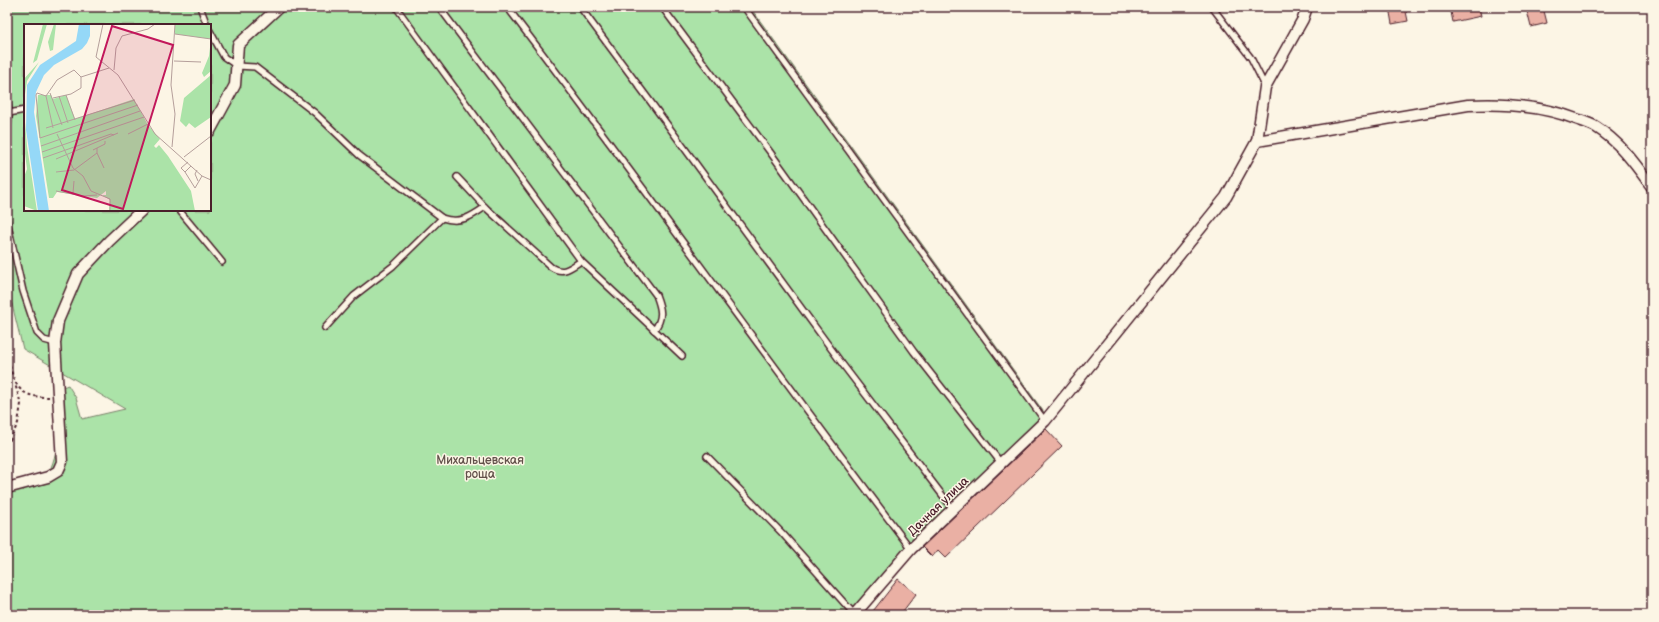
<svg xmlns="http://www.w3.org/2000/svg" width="1659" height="622" font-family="'Balsamiq Sans',sans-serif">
  <rect width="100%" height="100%" fill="#fcf5e5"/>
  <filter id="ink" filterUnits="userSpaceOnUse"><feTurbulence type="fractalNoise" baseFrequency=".025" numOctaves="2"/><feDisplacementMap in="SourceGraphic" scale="8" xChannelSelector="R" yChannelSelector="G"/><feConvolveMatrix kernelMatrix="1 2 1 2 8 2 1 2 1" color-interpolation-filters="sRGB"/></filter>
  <g filter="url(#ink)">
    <path fill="#abe3a8" stroke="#7a816a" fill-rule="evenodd" d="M7,7H750L1046,415L849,615H7V482L49,472C61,447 59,416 60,388L68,385L76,398L82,419L125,409L23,349L7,284ZM25,25H210V210H25Z"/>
    <g fill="#eab0a4" stroke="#4a1f2b">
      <path d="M1389,7H1405L1408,21L1392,24Z"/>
      <path d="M1450,7H1479L1481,16L1453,22Z"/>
      <path d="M1526,7H1543L1547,23L1531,27Z"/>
      <path d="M1046,429L1062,446L946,558L938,550L932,557L922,547Z"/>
      <path d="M898,579L916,594L900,615H870Z"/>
    </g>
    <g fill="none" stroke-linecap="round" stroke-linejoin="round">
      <defs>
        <g id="lane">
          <path d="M200,7L207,25"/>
          <path d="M396,7L581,261L682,356"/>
          <path d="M439,7L656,295C661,308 664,318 654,330"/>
          <path d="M507,7C644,186 775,370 911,549"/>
          <path d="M580,7L650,101L843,365L953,509"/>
          <path d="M662,7L770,152L914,352L1001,463"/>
          <path d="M744,7L1045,421"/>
          <path d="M1212,7L1251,58L1265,86"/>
          <path d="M210,31L224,57L237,66L255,67L315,113L359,155L442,218C460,224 471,217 485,207"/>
          <path d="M7,97L9,113L7,138"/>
          <path d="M9,113L25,110"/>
          <path d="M457,177L485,207L551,267C563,275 570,268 581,261"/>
          <path d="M179,210L222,262"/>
          <path d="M7,221L23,291L37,333L44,340L55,343"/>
          <path d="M325,328L354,296L393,266L442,218"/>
          <path d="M707,456L782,533L854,614"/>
        </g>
        <g id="street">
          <path d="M210,131L235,85L238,45L279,7"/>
          <path d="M1257,141L1468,105C1505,103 1544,106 1579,120C1585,122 1591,124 1596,127C1620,142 1636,165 1652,187"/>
          <path d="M7,488L48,477L58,471L62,462L55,343L58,321L78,274L109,241L142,210"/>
          <path d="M854,615L911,549L1045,421L1226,197L1257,141L1265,87L1303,19L1307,7"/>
        </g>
      </defs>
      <use href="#lane" stroke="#4a1f2b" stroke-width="8"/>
      <use href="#street" stroke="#4a1f2b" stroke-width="13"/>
      <g stroke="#4a1f2b" stroke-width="2" stroke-dasharray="3 3" stroke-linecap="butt">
        <path d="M7,354C14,382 15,398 49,397"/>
        <path d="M7,446L18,423L21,404L15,384"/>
      </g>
      <use href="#lane" stroke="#fcf5e5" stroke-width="5"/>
      <use href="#street" stroke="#fcf5e5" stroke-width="10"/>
    </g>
  </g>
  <g text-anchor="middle" stroke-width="3" stroke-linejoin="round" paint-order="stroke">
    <g font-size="12" fill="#62504a" stroke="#fcf5e5">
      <text x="480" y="464">Михальцевская<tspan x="480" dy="14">роща</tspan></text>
    </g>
    <g font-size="12" fill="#4a1f2b" stroke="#fcf5e5">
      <text transform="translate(938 506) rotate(-44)" y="4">Дачная улица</text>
    </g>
  </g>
  <g transform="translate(24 24)">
    <rect width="187" height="187" fill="#fcf5e5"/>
    <path d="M19,0H23L13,36L9,39ZM30,0H32L29,26L26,27L24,18ZM151,0H187V47L180,53L178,49L185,32L187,15L151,10ZM15,38L3,57L0,77V55ZM187,51V93L171,104L165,99L162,103L156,97L160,74ZM14,71H27L29,75L42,71L51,95L110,75L124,101L136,115L130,122L132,124L135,121L144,132L167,167L171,187H85L86,176L78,171H82V167L73,174L33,168L29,174H25L12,92ZM0,86L3,122L13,187L0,182V153L3,145L0,122Z" fill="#abe3a8"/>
    <path d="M55,0H66V12L63,19L58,25L30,41L20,51L12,68L10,88L25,187H14L2,106L3,61L16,41L52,17Z" fill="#95d8f7"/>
    <path fill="none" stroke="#b59f9b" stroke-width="1" d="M79,0L72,33L94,51L131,110L178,152L187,156M151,10L187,15M150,37L177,38M90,46L92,24L98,12L124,5L131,0M57,53L85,44M26,69L38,101M42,71L51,96M22,72L29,104M35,72L44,99M29,74L47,70L57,64V53L50,46L33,56L22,72L13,69L12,71L16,114L114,81M22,104L111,76M33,110L49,144L59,152L67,167L86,175V187M104,110L124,100M17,122L116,87M148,123L151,90L147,61L151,0M69,126L81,120V117M18,128L120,93M73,129L80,144M160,133L187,112M19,134L87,110L90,111M32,135L94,109M167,142L161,148L171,164L178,152M173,146L171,150L174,157M32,148L50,146L73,129V124M161,148L157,144L164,138M32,167L59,172L73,171M49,169L50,157"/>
    <path fill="#c2185b" fill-opacity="0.15" stroke="#c2185b" stroke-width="2" d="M88,2L149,21L99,185L38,166Z"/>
    <rect width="187" height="187" fill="none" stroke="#4a1f2b" stroke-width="2"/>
  </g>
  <rect width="1659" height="622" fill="none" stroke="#fcf5e5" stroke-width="24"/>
  <rect x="12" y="12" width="1635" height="598" fill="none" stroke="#4a1f2b" stroke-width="1.5" filter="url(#ink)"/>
</svg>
